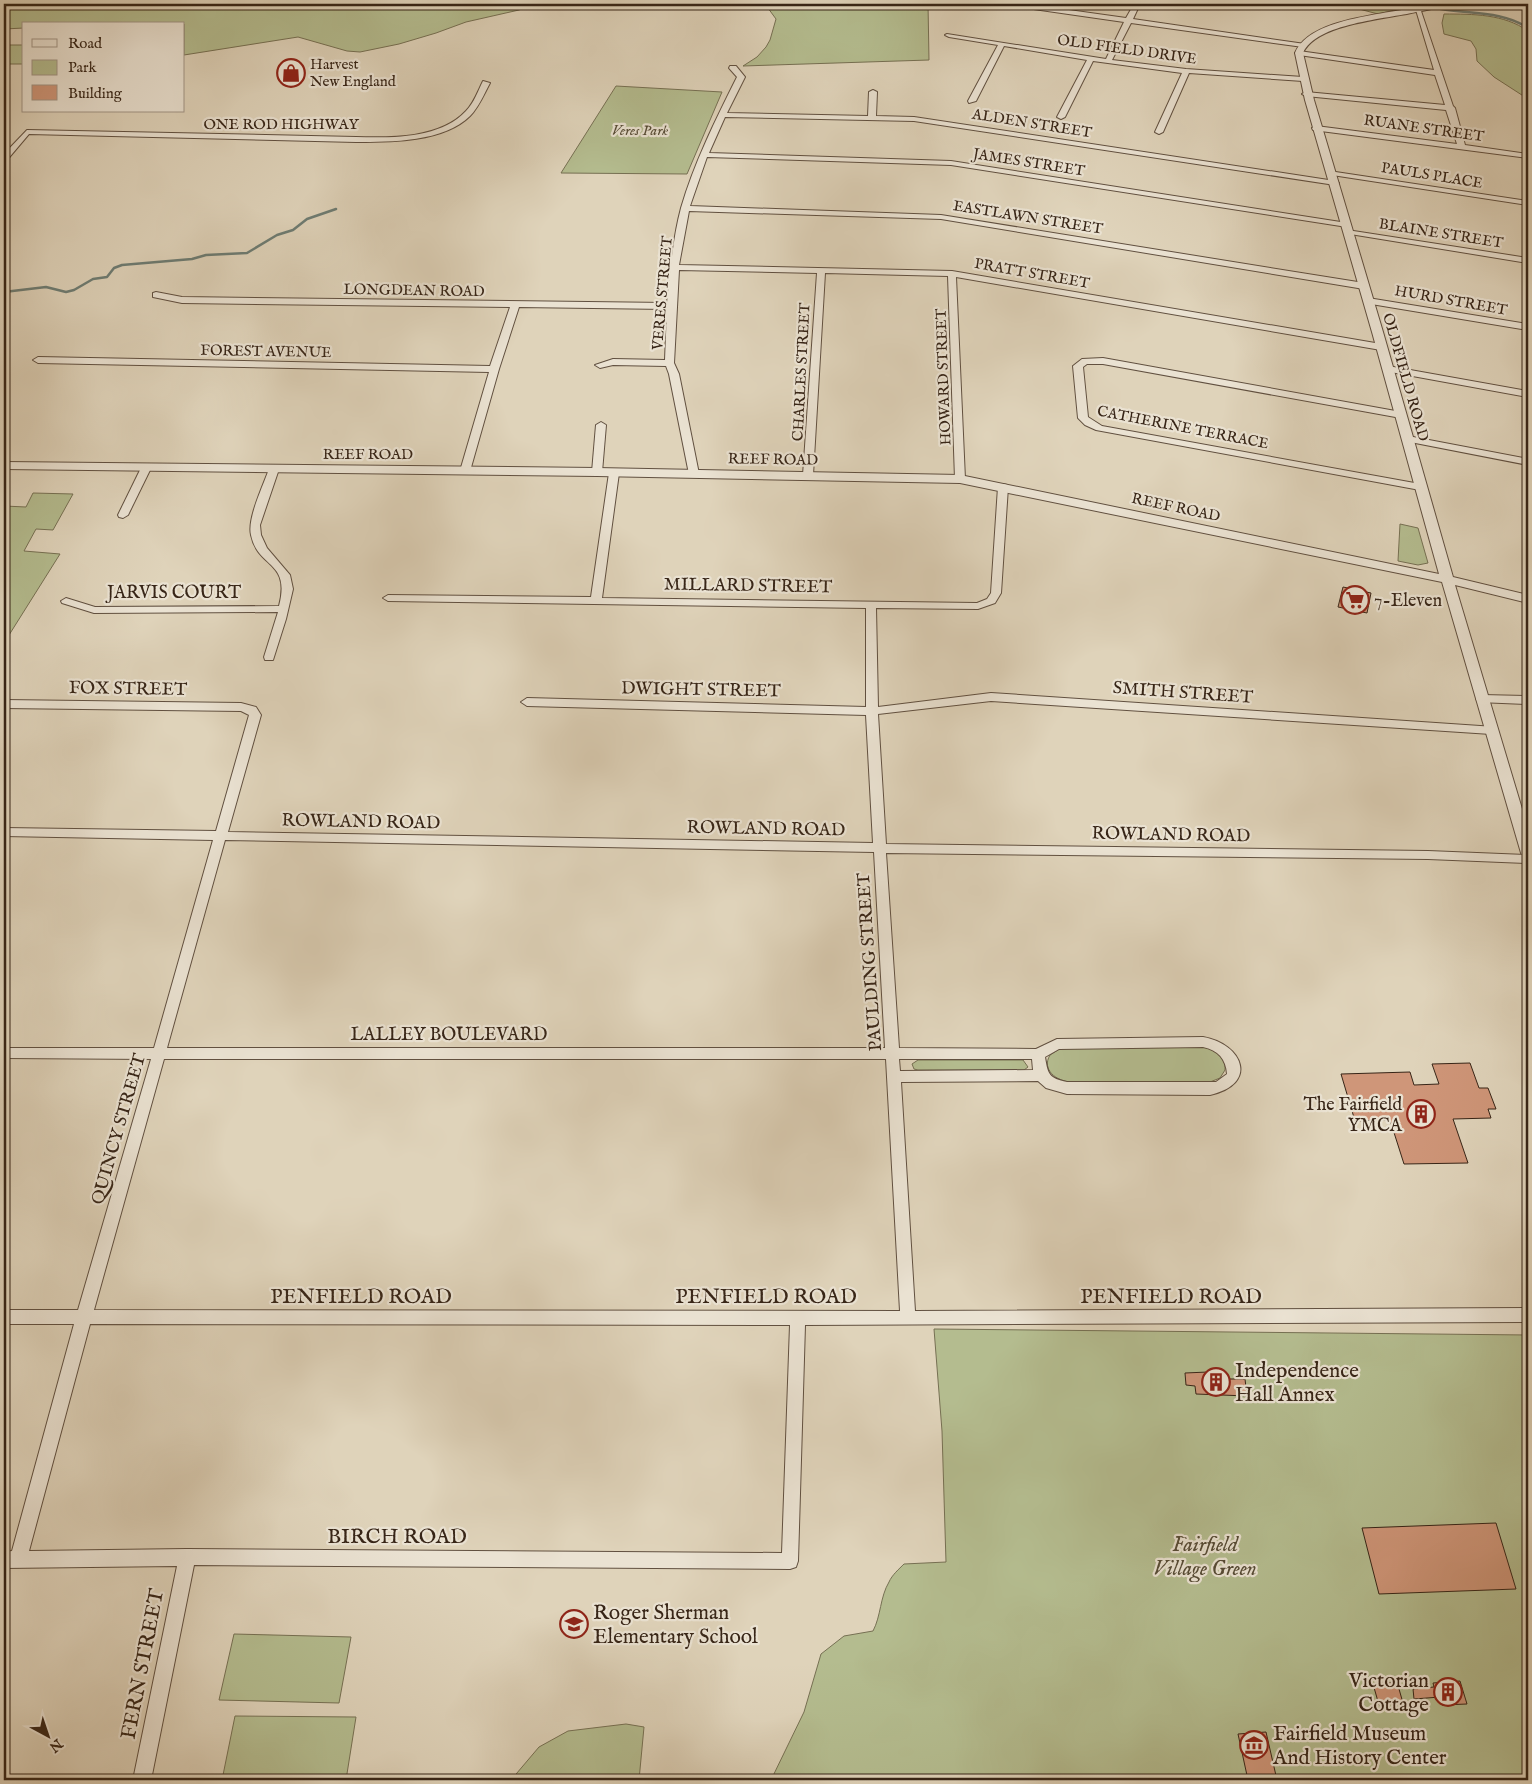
<svg xmlns="http://www.w3.org/2000/svg" width="1532" height="1784" font-family="'IM FELL English',serif">
  <rect width="100%" height="100%" fill="#dfd3ba"/>
  <filter id="stains"><feTurbulence type="fractalNoise" baseFrequency=".004" numOctaves="4"/><feColorMatrix values="0 0 0 0 .2 0 0 0 0 .09 0 0 0 0 .02 0 0 0 .5 -.17"/></filter>
  <radialGradient id="worn" r=".72"><stop offset=".6" stop-color="#630" stop-opacity="0"/><stop offset="1" stop-color="#630" stop-opacity=".3"/></radialGradient>
  <g fill="#b4bc8f" stroke="#767053">
    <path d="M4,4H534L519,10L466,22L436,33L399,44L360,52L347,51L298,37L184,55V24H24V28L4,29Z"/>
    <path d="M765,4H928L929,60L743,66L757,57L766,47L770,40L776,19Z"/>
    <path d="M1340,4H1419L1378,14Z"/>
    <path d="M1444,14C1473,14 1504,14 1528,31V99L1494,77L1477,61L1476,49L1471,41L1444,34L1442,23Z"/>
    <rect x="4" y="45" width="20" height="19"/>
    <path d="M616,86L722,92L687,174L561,173Z"/>
    <path d="M33,493L73,494L53,530L36,529L24,551L60,554L4,643V506L26,507Z"/>
    <path d="M1400,524L1418,528L1428,563L1418,565L1398,561Z"/>
    <path d="M1202,1047C1215,1049 1226,1057 1225,1070L1220,1078L1210,1082H1070C1057,1081 1041,1070 1050,1055L1061,1048Z"/>
    <path d="M918,1060H1023L1028,1067L1024,1070H918L914,1069L912,1064Z"/>
    <path d="M934,1329L1528,1335V1780H771L804,1712L821,1654L844,1636L873,1631C881,1616 880,1597 889,1582C892,1575 899,1569 904,1564L946,1562L942,1431Z"/>
    <path d="M234,1634L351,1637L339,1703L219,1700Z"/>
    <path d="M235,1716L356,1717L346,1780H222Z"/>
    <path d="M626,1724L644,1727L639,1780H511L539,1747L568,1731Z"/>
  </g>
  <g fill="none" stroke-linecap="round" stroke-linejoin="round">
    <g stroke="#6e7d74" stroke-width="2.5">
      <path d="M1441,9C1470,14 1503,11 1528,28"/>
      <path d="M4,292L46,287L66,292L74,290L93,279L107,277L114,268L122,265L192,259L206,255L247,253L277,235L293,230L307,219L336,209"/>
    </g>
  </g>
  <g fill="#cf9679" stroke="#372517">
    <path d="M1343,587L1371,593L1367,613L1338,607Z"/>
    <path d="M1470,1063L1479,1088H1488L1496,1109H1488L1491,1118L1453,1119L1468,1163L1404,1164L1390,1120L1355,1121L1341,1074L1410,1072L1414,1085L1439,1084L1432,1064Z"/>
    <path d="M1212,1369L1220,1372L1221,1379H1245L1247,1396L1196,1394L1195,1386L1186,1385L1185,1373L1208,1372Z"/>
    <path d="M1496,1523L1516,1589L1379,1594L1362,1528Z"/>
    <path d="M1460,1681L1467,1704L1442,1705L1440,1697L1414,1699L1413,1689L1434,1687L1433,1683Z"/>
    <path d="M1397,1682L1403,1703L1379,1705L1373,1684Z"/>
    <path d="M1266,1732L1277,1780H1248L1238,1734Z"/>
  </g>
  <g fill="none" stroke-linecap="round" stroke-linejoin="round">
    <defs>
      <g id="minor">
        <path d="M1010,4H1026L1126,18L1134,4H1140L1133,19L1305,44V46L1303,47L1131,23L1112,60L1186,69L1303,77L1307,79L1303,81L1189,73L1163,132L1159,134L1155,132L1182,73L1093,61L1065,117L1061,119L1057,117L1087,60L1004,46L976,101L969,103L968,101L998,45L949,37L945,35L947,34L1106,59L1124,22L1013,6Z"/>
        <path d="M1416,10L1421,11L1453,106L1455,108L1465,145L1528,154V158L1313,130L1312,128L1316,126L1457,144L1446,110L1306,96L1302,94L1306,92L1445,105L1435,75L1299,55L1295,53L1299,51L1434,70Z"/>
        <path d="M730,66H736L745,77L727,113L868,116L869,92L873,90L877,92L876,116L914,117L1335,181L1339,183L1335,185L914,121L725,117L709,153L951,161L1347,223L1351,225L1347,227L951,165L707,157L690,206L941,215L1364,283L1368,286L1364,289L941,219L689,211L679,265L952,271L1381,344L1386,347L1381,350L956,277L965,479L960,482L955,479L948,276L825,273L813,475L808,478L803,475L817,273L679,270L674,363L679,374L699,474L694,477L689,474L669,374L666,366L613,365L600,368L595,365L613,359L665,360L667,309L519,307L499,369L470,471L465,474L460,471L489,372L38,363L33,360L38,357L490,366L510,307L182,303L153,297V293L156,292L182,297L667,303C670,272 673,238 681,208C694,163 716,119 737,77L729,68Z"/>
        <path d="M483,81L490,83C484,94 479,107 470,116C444,142 391,142 356,142L29,134L7,160H4V154L27,130L356,137C391,138 440,139 466,111C474,103 478,91 483,81Z"/>
        <path d="M1329,171L1528,201V205L1332,175L1328,173Z"/>
        <path d="M1347,230L1528,258V263L1350,234L1346,232Z"/>
        <path d="M1368,298L1528,324V330L1365,303L1364,301Z"/>
        <path d="M1103,358L1401,412L1406,415L1401,418L1103,364H1087L1083,367L1088,417L1102,426L1420,484L1425,487L1420,490L1096,430L1085,425L1078,418L1073,366L1082,359Z"/>
        <path d="M1388,366L1528,391V397L1385,371L1383,369Z"/>
        <path d="M601,422L606,425L602,472L597,475L592,472L596,425Z"/>
        <path d="M1408,436L1528,459V465L1405,441L1403,439Z"/>
        <path d="M146,465L151,468L128,515L123,518L119,517L118,515L141,468Z"/>
        <path d="M274,466L279,469L260,525L261,535L267,548L290,575L293,589L286,619L273,660H265L264,657L278,612L94,613L62,603L61,601L66,598L95,607L279,606C291,560 258,569 251,535C247,519 263,486 269,469Z"/>
        <path d="M614,470L619,473L602,598L977,603L987,599L991,593L998,487L1003,484L1007,485L1008,487L1001,593L995,603L978,609L876,608L878,707L991,693L1495,727L1497,730L1495,733L1491,734L991,701L878,714L886,844L1428,851L1528,855V863L1428,859L886,853L899,1048L1036,1049L1057,1039L1203,1037C1243,1044 1259,1084 1210,1095L1067,1094L1046,1088L1038,1081L901,1082L915,1311L1528,1308V1322L805,1325L798,1561L796,1567L790,1569L194,1565L151,1780H133L177,1566L4,1568V1552L12,1551L74,1324H4V1310H78L151,1059L4,1058V1048H154L213,840L4,836V828L216,831L249,715L241,711L4,708V700L241,703L256,707L261,715L228,832L873,843L866,715L527,706L521,702L527,698L866,707V608L388,601L383,598L388,595L591,597L609,473ZM225,840L874,852L885,1048H167ZM1203,1047C1218,1050 1226,1059 1227,1074L1216,1082H1067C1049,1078 1048,1075 1045,1057L1059,1049ZM164,1059H886L900,1311L94,1310ZM899,1059H1032L1033,1070L900,1071ZM90,1324L790,1325L782,1553L187,1549L29,1551Z"/>
        <path d="M1482,695L1528,696V704L1478,702L1476,699L1478,696Z"/>
      </g>
      <path id="tertiary" d="M1429,4H1441C1435,9 1424,11 1416,12C1387,19 1316,23 1303,53L1314,100L1383,332L1453,577L1528,595V603L1455,585L1528,829V858L1523,857L1521,853L1442,582L960,483L597,476L4,469V462L597,468L960,475L1439,574L1372,332L1305,100L1295,53C1311,15 1394,15 1429,4Z"/>
    </defs>
    <use href="#minor" stroke="#615040" stroke-width="2"/>
    <use href="#tertiary" stroke="#615040" stroke-width="2"/>
    <use href="#minor" fill="#eae2d2" fill-rule="evenodd"/>
    <use href="#tertiary" fill="#eae2d2" fill-rule="evenodd"/>
  </g>
  <defs>
    <symbol id="shop-ring" viewBox="-11 -11 22 22"><circle r="9.5" fill="#eae2d2" stroke="#8f2418" stroke-width="1.5"/><path d="M-5-2.5h2.3a2.7 3.5 0 0 1 5.4 0H5L5.5 6h-11ZM-1.5-2.5h3a1.5 2.3 0 0 0-3 0Z" fill="#8f2418"/></symbol>
    <symbol id="supermarket-ring" viewBox="-11 -11 22 22"><circle r="9.5" fill="#eae2d2" stroke="#8f2418" stroke-width="1.5"/><path d="M-6-5.5h2.5l.6 2H6L4.5 2H-2.5L-4.4-4H-6ZM-1.5 3.2a1.3 1.3 0 1 0 .1 0ZM3 3.2a1.3 1.3 0 1 0 .1 0Z" fill="#8f2418"/></symbol>
    <symbol id="building-ring" viewBox="-11 -11 22 22"><circle r="9.5" fill="#eae2d2" stroke="#8f2418" stroke-width="1.5"/><path d="M-4-6H4V6H1V3H-1V6H-4ZM-2.5-4.3h1.7v1.8h-1.7ZM.8-4.3h1.7v1.8H.8ZM-2.5-1h1.7V.8h-1.7ZM.8-1h1.7V.8H.8Z" fill="#8f2418"/></symbol>
    <symbol id="school-ring" viewBox="-11 -11 22 22"><circle r="9.5" fill="#eae2d2" stroke="#8f2418" stroke-width="1.5"/><path d="M0-5L7-2L0 1L-7-2ZM-4 1L0 2.5L4 1V4Q0 6-4 4Z" fill="#8f2418"/></symbol>
    <symbol id="museum-ring" viewBox="-11 -11 22 22"><circle r="9.5" fill="#eae2d2" stroke="#8f2418" stroke-width="1.5"/><path d="M0-6L6-3V-2H-6V-3ZM-5-1h2V3h-2ZM-1-1h2V3h-2ZM3-1h2V3H3ZM-6 4H6V6H-6Z" fill="#8f2418"/></symbol>
  </defs>
  <g fill-rule="evenodd">
    <use href="#shop-ring" x="275" y="57" width="32" height="32"/>
    <use href="#supermarket-ring" x="1339" y="584" width="32" height="32"/>
    <use href="#building-ring" x="1405" y="1098" width="32" height="32"/>
    <use href="#building-ring" x="1200" y="1366" width="32" height="32"/>
    <use href="#school-ring" x="558" y="1608" width="32" height="32"/>
    <use href="#building-ring" x="1432" y="1676" width="32" height="32"/>
    <use href="#museum-ring" x="1238" y="1729" width="32" height="32"/>
  </g>
  <g text-anchor="middle" stroke-width="4.5" stroke-linejoin="round" paint-order="stroke">
    <g font-size="15" fill="#372517" stroke="#eae2d2">
      <text transform="translate(1127 49) rotate(8)" y="5">OLD FIELD DRIVE</text>
      <text transform="translate(1032 123) rotate(9)" y="5">ALDEN STREET</text>
      <text x="281" y="129">ONE ROD HIGHWAY</text>
      <text transform="translate(1424 128) rotate(8)" y="5">RUANE STREET</text>
      <text transform="translate(1029 162) rotate(9)" y="5">JAMES STREET</text>
      <text transform="translate(1432 175) rotate(9)" y="5">PAULS PLACE</text>
      <text transform="translate(1028 217) rotate(9)" y="5">EASTLAWN STREET</text>
      <text transform="translate(1441 233) rotate(9)" y="5">BLAINE STREET</text>
      <text transform="translate(1032 273) rotate(10)" y="5">PRATT STREET</text>
      <text transform="translate(414 290) rotate(1)" y="5">LONGDEAN ROAD</text>
      <text transform="translate(662 293) rotate(-85)" y="5">VERES STREET</text>
      <text transform="translate(1451 300) rotate(10)" y="5">HURD STREET</text>
      <text transform="translate(266 351) rotate(1)" y="5">FOREST AVENUE</text>
      <text transform="translate(801 372) rotate(-87)" y="5">CHARLES STREET</text>
      <text transform="translate(943 377) rotate(-92)" y="5">HOWARD STREET</text>
      <text transform="translate(1406 377) rotate(74)" y="5">OLDFIELD ROAD</text>
      <text transform="translate(1183 427) rotate(11)" y="5">CATHERINE TERRACE</text>
      <text x="368" y="459">REEF ROAD</text>
      <text transform="translate(773 459) rotate(1)" y="5">REEF ROAD</text>
      <text transform="translate(1176 507) rotate(12)" y="5">REEF ROAD</text>
    </g>
    <g font-size="15" fill="#372517" stroke="#eae2d2" text-anchor="start">
      <text x="310" y="69">Harvest<tspan x="310" dy="17">New England</tspan></text>
    </g>
    <g font-size="15" font-style="italic" fill="#564b35" stroke="#eae2d2">
      <text x="640" y="135">Veres Park</text>
    </g>
    <g font-size="18" fill="#372517" stroke="#eae2d2">
      <text transform="translate(748 585) rotate(1)" y="6">MILLARD STREET</text>
      <text x="174" y="598">JARVIS COURT</text>
      <text transform="translate(128 688) rotate(1)" y="6">FOX STREET</text>
      <text transform="translate(701 689) rotate(1)" y="6">DWIGHT STREET</text>
      <text transform="translate(1183 692) rotate(4)" y="6">SMITH STREET</text>
      <text transform="translate(361 821) rotate(1)" y="6">ROWLAND ROAD</text>
      <text transform="translate(766 828) rotate(1)" y="6">ROWLAND ROAD</text>
      <text transform="translate(1171 834) rotate(1)" y="6">ROWLAND ROAD</text>
      <text transform="translate(869 962) rotate(-94)" y="6">PAULDING STREET</text>
      <text x="449" y="1040">LALLEY BOULEVARD</text>
      <text transform="translate(118 1129) rotate(-74)" y="6">QUINCY STREET</text>
    </g>
    <g font-size="18" fill="#372517" stroke="#eae2d2" text-anchor="start">
      <text x="1374" y="606">7-Eleven</text>
      <text x="1402" y="1110" text-anchor="end">The Fairfield<tspan x="1402" dy="21">YMCA</tspan></text>
    </g>
    <g font-size="21" fill="#372517" stroke="#eae2d2">
      <text x="361" y="1303">PENFIELD ROAD</text>
      <text x="766" y="1303">PENFIELD ROAD</text>
      <text x="1171" y="1303">PENFIELD ROAD</text>
      <text x="397" y="1543">BIRCH ROAD</text>
      <text transform="translate(142 1664) rotate(-79)" y="7">FERN STREET</text>
    </g>
    <g font-size="21" fill="#372517" stroke="#eae2d2" text-anchor="start">
      <text x="1235" y="1377">Independence<tspan x="1235" dy="24">Hall Annex</tspan></text>
      <text x="593" y="1619">Roger Sherman<tspan x="593" dy="24">Elementary School</tspan></text>
      <text x="1429" y="1687" text-anchor="end">Victorian<tspan x="1429" dy="24">Cottage</tspan></text>
      <text x="1273" y="1740">Fairfield Museum<tspan x="1273" dy="24">And History Center</tspan></text>
    </g>
    <g font-size="21" font-style="italic" fill="#564b35" stroke="#eae2d2">
      <text x="1205" y="1551">Fairfield<tspan x="1205" dy="24">Village Green</tspan></text>
    </g>
  </g>
  <rect width="1532" height="1784" fill="none" stroke="#dfd3ba" stroke-width="20"/>
  <rect x="5" y="5" width="1522" height="1774" fill="none" stroke="#372517" stroke-width="2.5"/>
  <rect x="10" y="10" width="1512" height="1764" fill="none" stroke="#372517"/>
  <rect x="22" y="22" width="162" height="90" fill="#eae2d2" stroke="#a29687"/>
  <rect x="32" y="39" width="25" height="8" fill="#eae2d2" stroke="#a29687"/>
  <text x="68" y="48" font-size="15" fill="#372517">Road</text>
  <rect x="32" y="60" width="25" height="15" fill="#b4bc8f" stroke="#a29687"/>
  <text x="68" y="72" font-size="15" fill="#372517">Park</text>
  <rect x="32" y="85" width="25" height="15" fill="#cf9679" stroke="#a29687"/>
  <text x="68" y="98" font-size="15" fill="#372517">Building</text>
  <g transform="translate(48 1736) rotate(140)" stroke="#eae2d2" stroke-width="4" paint-order="stroke">
  <path d="M0-4L9 19L0 12L-9 19Z" fill="#372517"/>
  <text y="-8" font-size="14" font-weight="bold" text-anchor="middle" fill="#372517">N</text>
  </g>
  <rect width="100%" height="100%" filter="url(#stains)"/>
  <rect width="100%" height="100%" fill="url(#worn)"/>
</svg>
